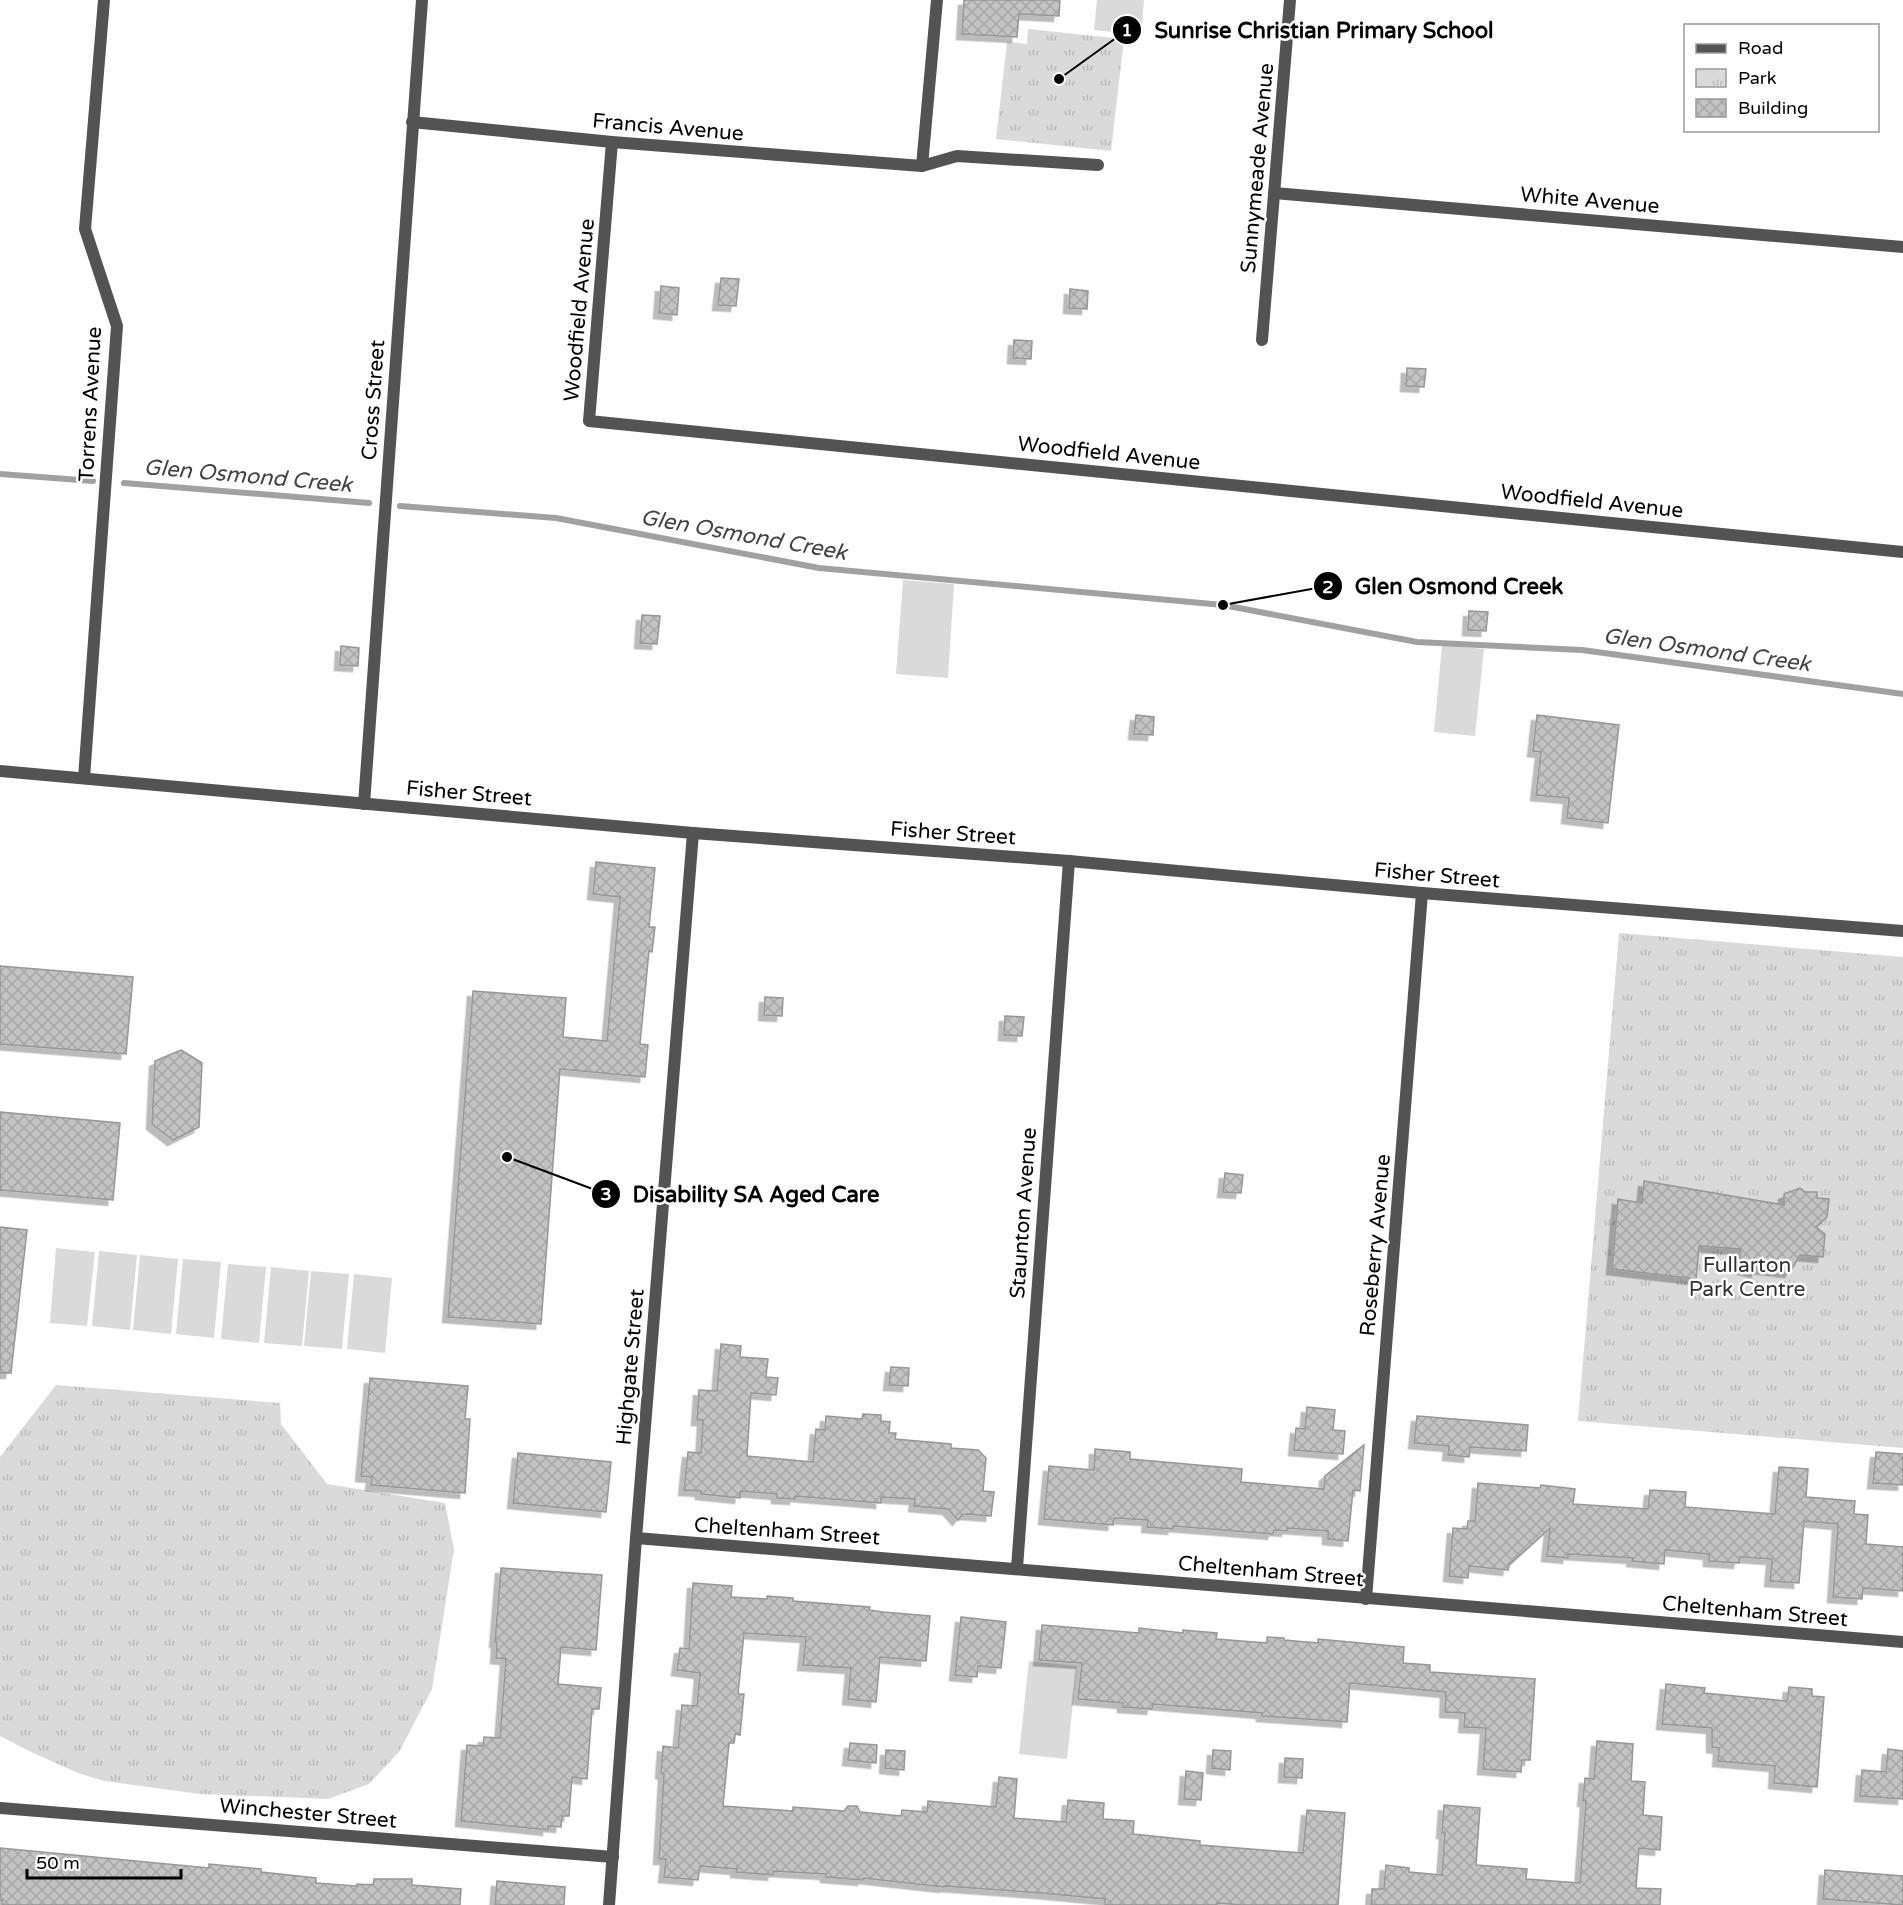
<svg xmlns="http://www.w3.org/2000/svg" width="1903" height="1905" font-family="'Varela Round',sans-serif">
  <defs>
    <pattern id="park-tufts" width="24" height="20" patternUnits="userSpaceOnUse" patternTransform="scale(1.5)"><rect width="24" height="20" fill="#dadada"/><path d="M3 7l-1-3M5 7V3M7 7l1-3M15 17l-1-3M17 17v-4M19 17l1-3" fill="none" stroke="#b9b9b9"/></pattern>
    <pattern id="building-cross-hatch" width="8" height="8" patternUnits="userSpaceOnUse" patternTransform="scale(1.5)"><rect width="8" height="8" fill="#c3c3c3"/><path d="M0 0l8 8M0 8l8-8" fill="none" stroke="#a6a6a6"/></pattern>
    <filter id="shadow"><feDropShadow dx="-5.5" dy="5.5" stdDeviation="0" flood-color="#0004"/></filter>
  </defs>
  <rect width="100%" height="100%" fill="#fff"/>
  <g fill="url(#park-tufts)">
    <path d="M1028,29L1124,39L1111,151L996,139L1007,42L1027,44Z"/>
    <path d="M1619,933L1903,957V1448L1578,1421Z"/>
    <path d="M56,1385L280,1403L281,1424L327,1484L445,1503L454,1549L432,1689L399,1752L369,1784L328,1799L200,1794L104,1781L78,1773L31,1752L0,1736V1457Z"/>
  </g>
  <g fill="#dadada">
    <path d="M1097,0H1144L1141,35L1094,30Z"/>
    <path d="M903,580L954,584L948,678L896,674Z"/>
    <path d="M1442,645L1484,649L1475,736L1434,732Z"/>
    <path d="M56,1248L95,1252L87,1326L50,1323Z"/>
    <path d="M99,1251L137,1255L130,1330L92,1326Z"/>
    <path d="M140,1255L178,1259L171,1334L133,1330Z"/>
    <path d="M183,1259L221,1262L214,1338L176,1334Z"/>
    <path d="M228,1264L266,1267L259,1343L221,1339Z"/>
    <path d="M271,1267L309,1271L302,1346L264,1343Z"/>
    <path d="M311,1271L349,1274L342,1349L304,1346Z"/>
    <path d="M354,1274L392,1278L385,1353L347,1349Z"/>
    <path d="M1029,1661L1077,1666L1067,1759L1019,1754Z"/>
  </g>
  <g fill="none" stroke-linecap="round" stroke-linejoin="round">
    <g stroke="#a1a1a1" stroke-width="6">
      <path d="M0,474L93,481"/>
      <path d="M124,483L369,503"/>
      <path d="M400,506L556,518L819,568L1223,605L1417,642L1582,650L1903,694"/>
    </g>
  </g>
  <g fill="url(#building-cross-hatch)" stroke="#979797" stroke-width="1.5" filter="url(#shadow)">
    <path d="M964,0H1060L1059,16L1019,14L1017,37L962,34Z"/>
    <path d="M721,278L739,279L736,306L718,305Z"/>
    <path d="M661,286L679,288L677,315L659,313Z"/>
    <path d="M1070,289L1088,291L1087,309L1069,308Z"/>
    <path d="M1014,340L1032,341L1031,359L1013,358Z"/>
    <path d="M1407,368L1426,369L1424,387L1406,386Z"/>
    <path d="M1469,611L1488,612L1486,631L1468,630Z"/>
    <path d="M642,615L660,616L657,644L640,643Z"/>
    <path d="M341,646L359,648L358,666L340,665Z"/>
    <path d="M1136,715L1154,717L1153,735L1134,734Z"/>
    <path d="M1537,715L1619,725L1608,823L1567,818L1569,798L1536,795L1541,752L1533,751Z"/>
    <path d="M596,862L655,868L649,927H655L652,952L649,951L640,1044L648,1045L645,1077L560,1069L541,1324L448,1317L473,991L566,998L563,1037L607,1041L620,897L593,894Z"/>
    <path d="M0,966L133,977L126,1054L0,1044Z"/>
    <path d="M765,997L783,998L782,1016L764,1015Z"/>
    <path d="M1005,1016L1024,1017L1022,1036L1004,1035Z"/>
    <path d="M181,1050L202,1063L199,1127L173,1140L152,1124L155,1061Z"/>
    <path d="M0,1112L120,1123L113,1200L0,1190Z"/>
    <path d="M1225,1173L1243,1175L1241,1193L1223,1192Z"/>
    <path d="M1644,1181L1784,1205V1194L1800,1188L1805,1192H1817V1198L1829,1199L1827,1217L1816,1227L1825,1234L1823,1257L1800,1255L1790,1272L1757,1268V1272L1739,1268L1741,1249L1699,1246L1696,1279L1612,1269L1618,1199L1642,1203Z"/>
    <path d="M0,1227L27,1230L11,1373H0Z"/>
    <path d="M721,1344L741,1346L740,1357L768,1359L766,1377L778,1378L776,1395L751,1393L747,1456L813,1462L816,1429L825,1430L826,1416L862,1419L863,1414L881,1415V1421L890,1422L889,1433H896L895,1439L951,1444V1448L978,1450L986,1458L983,1491L994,1492L991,1516L967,1514L962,1515L958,1520L948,1509L914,1506L915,1499L881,1497V1503L795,1496V1499L777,1498V1494L741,1491L740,1498L701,1494V1491L684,1490L688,1452L701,1453L703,1420H697L699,1390L717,1391Z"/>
    <path d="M891,1367L909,1368L908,1386L889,1385Z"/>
    <path d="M370,1378L468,1386L465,1419H470L465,1493L371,1485L372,1477L361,1476Z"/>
    <path d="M1307,1407L1335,1410L1333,1430L1345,1431L1343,1454L1294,1450L1296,1428L1305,1429Z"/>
    <path d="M1417,1416L1528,1425L1526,1451L1470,1447L1469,1457L1448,1455L1449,1446L1414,1443Z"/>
    <path d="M1364,1445L1360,1491L1353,1490L1348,1541L1328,1539V1531L1287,1528V1531L1274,1530L1273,1534L1173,1526V1529L1147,1527L1148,1520L1114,1518L1113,1525L1044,1519L1049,1466L1094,1470L1095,1449L1130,1452V1459L1242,1469L1241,1482L1324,1489L1325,1476Z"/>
    <path d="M1876,1452L1903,1454V1485L1873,1483Z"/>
    <path d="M518,1453L611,1462L606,1512L513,1503Z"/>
    <path d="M1779,1467L1808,1469L1806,1497L1855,1501L1854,1514L1868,1515L1866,1544L1903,1547V1591L1863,1588L1862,1599L1833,1597L1838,1524L1804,1521L1799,1583L1770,1581L1772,1559L1740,1557L1739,1563L1709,1561V1554L1665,1550L1664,1564L1632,1561L1633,1558L1568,1554V1558L1547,1556L1550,1528L1509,1565L1508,1570L1469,1566L1468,1578L1449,1576L1453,1528L1467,1529L1468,1521H1475L1478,1483L1540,1488L1541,1485L1575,1489L1573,1504L1648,1509L1650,1490L1686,1492L1685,1507L1775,1514Z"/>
    <path d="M501,1568L602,1575L596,1650L561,1647L558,1684L601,1688L599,1709H592L587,1779L572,1777L569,1816H562L561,1827L548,1826V1830L461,1821L467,1745L483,1746L484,1737L500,1738L506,1659L496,1658L497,1642H495Z"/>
    <path d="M693,1583L732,1586L731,1597L767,1599V1596L793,1598V1601L870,1607L869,1610L883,1612L930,1616L926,1661L880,1657L876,1702L848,1699L851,1668L803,1665L806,1637L744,1633L738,1694H744L740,1735L735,1734L734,1743H729L723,1806L793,1811V1807L844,1811L848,1806H857L860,1812L901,1816L902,1810L927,1812L928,1801L996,1807L999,1777L1017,1779L1014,1818L1066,1822L1068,1800L1104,1803L1103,1819L1134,1821L1133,1834L1200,1841V1845L1303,1853L1307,1810L1345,1813L1338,1905H1242L1217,1903V1905H1105V1899L1041,1893L944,1886V1887L863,1878V1880L826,1877V1874L773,1871V1875L736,1872L737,1869L700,1866L698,1880L664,1877L666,1859H659L664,1774L661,1773L663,1746L678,1748L682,1705L697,1706L700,1673L677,1670L680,1648L689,1649Z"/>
    <path d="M961,1617L1006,1622L1001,1668L978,1666L977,1677L955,1675Z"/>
    <path d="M1042,1625L1139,1633V1628L1183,1633V1630L1217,1633L1216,1639L1267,1643V1637L1284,1638V1640L1318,1643V1639L1404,1647L1403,1663L1430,1665V1672L1535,1679L1530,1760H1522L1521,1772L1483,1769L1486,1728L1464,1727L1465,1713L1445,1712L1446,1692L1350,1683L1347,1722L1262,1716V1713L1153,1704L1152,1709L1123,1707V1703L1078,1699L1082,1663L1039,1660Z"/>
    <path d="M1666,1684L1705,1688L1704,1693L1787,1701L1789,1687L1812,1689V1696L1824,1697L1817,1787L1774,1783L1775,1766L1718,1761L1719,1748L1712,1747V1728L1662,1724Z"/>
    <path d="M1597,1741L1633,1744L1631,1781L1645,1782L1643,1815L1662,1817L1660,1850L1639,1848L1636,1888L1661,1889L1660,1905H1371L1372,1889H1384L1386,1865L1409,1868V1872L1442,1875L1445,1833H1442L1444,1805L1480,1808L1476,1865L1527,1869L1526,1879L1580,1883L1586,1801H1583L1585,1778L1594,1779Z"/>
    <path d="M850,1743L877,1745L876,1763L848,1760Z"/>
    <path d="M1888,1749L1903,1751V1799L1860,1796L1862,1770L1886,1772Z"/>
    <path d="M886,1750L905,1751L904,1770L885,1768Z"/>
    <path d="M1213,1750L1231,1751L1230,1770L1212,1768Z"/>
    <path d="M1285,1758L1303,1759L1302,1778L1284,1777Z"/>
    <path d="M1186,1771L1203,1773L1201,1800L1184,1799Z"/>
    <path d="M0,1848L209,1868V1864L261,1869V1872L316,1878V1883L357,1886V1884L373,1885L374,1879H412V1885L461,1889L460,1905H2V1900H0Z"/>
    <path d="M1825,1870L1903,1876V1905L1823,1899Z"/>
    <path d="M497,1881L565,1887L564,1905H495Z"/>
  </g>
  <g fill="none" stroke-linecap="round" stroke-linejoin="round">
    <g stroke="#535353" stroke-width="12">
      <path d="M412,122L612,142L922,166L957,156L1098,165"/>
      <path d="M612,142L589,421L1903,552"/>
      <path d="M922,166L937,0"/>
      <path d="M1274,193L1903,247"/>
      <path d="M1262,340L1290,0"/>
      <path d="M84,778L117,326L85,229L104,0"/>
      <path d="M364,804L422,0"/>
      <path d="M636,1538L1903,1642"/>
      <path d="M1017,1568L1069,861"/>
      <path d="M1366,1599L1422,893"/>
      <path d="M0,1808L613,1857"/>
      <path d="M609,1905L636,1538L693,833"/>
    </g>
    <path stroke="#535353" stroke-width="12" d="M0,771L693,833L1069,861L1422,893L1903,931"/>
  </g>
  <g text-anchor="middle" stroke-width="5" stroke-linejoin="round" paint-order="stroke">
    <g font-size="21" fill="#000" stroke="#fff">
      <text transform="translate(668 127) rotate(5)" y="7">Francis Avenue</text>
      <text transform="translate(1257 168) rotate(-85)" y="7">Sunnymeade Avenue</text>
      <text transform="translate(1590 200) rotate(5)" y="7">White Avenue</text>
      <text transform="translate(579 310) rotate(-85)" y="7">Woodfield Avenue</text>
      <text transform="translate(373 400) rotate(-86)" y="7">Cross Street</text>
      <text transform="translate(90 404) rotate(-87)" y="7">Torrens Avenue</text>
      <text transform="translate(1109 453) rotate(6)" y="7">Woodfield Avenue</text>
      <text transform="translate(1592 501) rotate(6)" y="7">Woodfield Avenue</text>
      <text transform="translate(469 793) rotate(5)" y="7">Fisher Street</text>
      <text transform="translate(953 833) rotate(4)" y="7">Fisher Street</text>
      <text transform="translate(1437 875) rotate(5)" y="7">Fisher Street</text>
      <text transform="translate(1023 1213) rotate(-86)" y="7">Staunton Avenue</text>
      <text transform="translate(1375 1245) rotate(-85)" y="7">Roseberry Avenue</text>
      <text transform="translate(630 1367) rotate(-85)" y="7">Highgate Street</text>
      <text transform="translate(787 1531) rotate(4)" y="7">Cheltenham Street</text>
      <text transform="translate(1271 1571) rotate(5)" y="7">Cheltenham Street</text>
      <text transform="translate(1755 1611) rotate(5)" y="7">Cheltenham Street</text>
      <text transform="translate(308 1813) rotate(5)" y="7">Winchester Street</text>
    </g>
    <g font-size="21" fill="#313131" stroke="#fff">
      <text x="1747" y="1272">Fullarton<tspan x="1747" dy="24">Park Centre</tspan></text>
    </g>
    <g font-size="22" font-style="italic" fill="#424242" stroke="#fff">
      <text transform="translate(248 475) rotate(5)" y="8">Glen Osmond Creek</text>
      <text transform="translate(744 534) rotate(10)" y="8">Glen Osmond Creek</text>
      <text transform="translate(1707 649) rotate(8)" y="8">Glen Osmond Creek</text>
    </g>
  </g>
  <path fill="none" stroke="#000" stroke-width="2" d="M1059 79L1127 30M1223 605L1328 586M507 1157L606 1194"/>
  <g fill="#000" stroke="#fff" stroke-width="2">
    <circle cx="1059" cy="79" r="6"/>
    <circle cx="1223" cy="605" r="6"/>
    <circle cx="507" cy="1157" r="6"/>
    <circle cx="1127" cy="30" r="15"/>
    <circle cx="1328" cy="586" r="15"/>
    <circle cx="606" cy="1194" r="15"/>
  </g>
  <g font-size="18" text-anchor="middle" font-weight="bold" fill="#fff">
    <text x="1127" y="36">1</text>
    <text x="1328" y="593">2</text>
    <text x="606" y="1200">3</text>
  </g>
  <g font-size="22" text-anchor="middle" font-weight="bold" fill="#000" stroke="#fff" stroke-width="5" stroke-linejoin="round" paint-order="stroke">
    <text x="1324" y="38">Sunrise Christian Primary School</text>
    <text x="1459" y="594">Glen Osmond Creek</text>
    <text x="756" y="1202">Disability SA Aged Care</text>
  </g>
  <rect x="1684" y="24" width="195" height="108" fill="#ffffff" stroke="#999999" stroke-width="1.5"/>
  <rect x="1696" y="44" width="30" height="9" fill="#535353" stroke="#999999" stroke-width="1.5"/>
  <text x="1738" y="54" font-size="18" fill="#000000">Road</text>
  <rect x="1696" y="69" width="30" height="18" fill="url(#park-tufts)" stroke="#999999" stroke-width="1.5"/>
  <text x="1738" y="84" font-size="18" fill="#000000">Park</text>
  <rect x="1696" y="99" width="30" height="18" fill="url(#building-cross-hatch)" stroke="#999999" stroke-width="1.5"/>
  <text x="1738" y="114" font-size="18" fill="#000000">Building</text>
  <path d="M27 1869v9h154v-9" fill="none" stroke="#000000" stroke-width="3"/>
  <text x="36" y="1869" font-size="18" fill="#000000" stroke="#ffffff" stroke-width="4.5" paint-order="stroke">50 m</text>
</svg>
